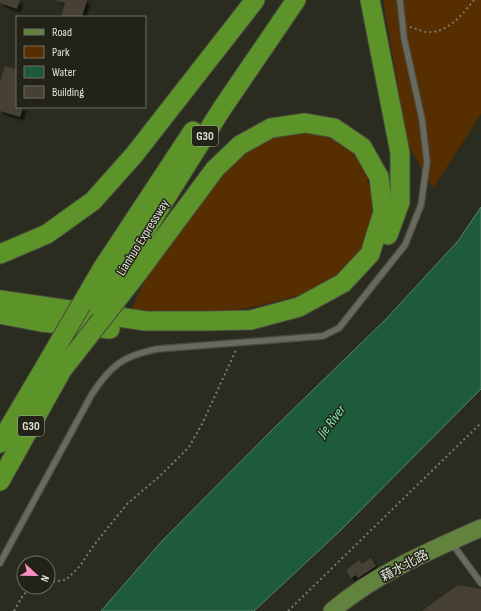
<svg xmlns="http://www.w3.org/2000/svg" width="481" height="611" font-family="'Sofia Sans Condensed','Noto Sans SC',sans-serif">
  <defs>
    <filter id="shadow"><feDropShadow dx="3.5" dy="3.5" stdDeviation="1" flood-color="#0009"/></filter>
  </defs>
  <rect width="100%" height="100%" fill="#2b2c20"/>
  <g fill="#562e00">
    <path d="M384,0H481V114L433,188L403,136L397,80L384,6Z"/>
    <path d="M300,131L327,137L351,151L366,174L373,201L371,228L360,254L341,274L308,293L262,305L224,312L131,310L146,278L221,173L249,146L273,135Z"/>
  </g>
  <path fill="#1e5b3b" stroke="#58846b" d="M481,207V389L342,529L254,611H101L162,541L275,427L387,318L458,241Z"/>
  <g fill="#464035" filter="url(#shadow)">
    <path d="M0,0H20L17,9L0,3Z"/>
    <path d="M55,0H87L82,17H61L65,3Z"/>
    <path d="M5,66L17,70V107H23L20,117L0,111V81Z"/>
    <path d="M371,558L376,566L358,578L356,575L351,578L346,570L359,560L362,564Z"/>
    <path d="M458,585L481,589V611H422Z"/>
  </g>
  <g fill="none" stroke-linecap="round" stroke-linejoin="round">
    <defs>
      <g id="lane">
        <path d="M456,549L481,583"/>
        <path d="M0,563L92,394C111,365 123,356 157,349L323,336L339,328L405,245L421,205L427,162L422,119L404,38L400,0"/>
      </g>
      <path id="primary" d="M332,611C375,574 429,551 481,528"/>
      <g id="highway">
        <path d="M370,0L400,153V202L388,235"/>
        <path d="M0,254L47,234L93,201L134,155L255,0"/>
        <path d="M102,269L193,131"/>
        <path d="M118,274L221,110L296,0"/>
        <path d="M0,300L146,321H206L251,320L299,307L343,283L370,254L383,212L379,177L362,147L334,128L305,123L271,128L240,145L215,169L137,274"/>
        <path d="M0,314L41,322L110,329"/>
        <path d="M0,443L46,365"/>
        <path d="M0,481L62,370"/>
      </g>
    </defs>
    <use href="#lane" stroke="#494a3f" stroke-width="8"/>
    <use href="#primary" stroke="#494a3f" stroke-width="19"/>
    <use href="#highway" stroke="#494a3f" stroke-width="21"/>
    <g stroke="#797a70" stroke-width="2" stroke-dasharray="2 3" stroke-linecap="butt">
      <path d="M410,27C415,28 420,31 426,32C447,34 462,15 474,0"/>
      <path d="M48,582L66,580L80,566L94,545L127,504L160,476L189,447L202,424L236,350"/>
      <path d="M14,611L22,597L31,587"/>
      <path d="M288,611L481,423"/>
    </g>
    <use href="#lane" stroke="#696a5d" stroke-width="5.5"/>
    <use href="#primary" stroke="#62833e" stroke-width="17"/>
    <use href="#highway" stroke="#5d942a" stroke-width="19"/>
    <defs>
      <g id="highway-bridge">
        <path d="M99,307L118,274"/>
        <path d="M46,365L102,269"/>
        <path d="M62,370L137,274"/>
      </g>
    </defs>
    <use href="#highway-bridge" stroke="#494a3f" stroke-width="21" stroke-linecap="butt"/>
    <use href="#highway-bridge" stroke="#5d942a" stroke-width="19"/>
  </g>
  <g text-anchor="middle" stroke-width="3" stroke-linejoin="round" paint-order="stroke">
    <g fill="#222217" stroke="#a8a8a0" stroke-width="1">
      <rect x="192" y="126" width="26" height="20" rx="3"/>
      <rect x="18" y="416" width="26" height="20" rx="3"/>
    </g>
    <g font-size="12" font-weight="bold" fill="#e1e2da">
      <text x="205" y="140">G30</text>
      <text x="31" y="430">G30</text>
    </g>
    <g font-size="13" fill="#e1e2da" stroke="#222217">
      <text transform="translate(142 237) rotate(-58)" y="5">Lianhuo Expressway</text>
      <text transform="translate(404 565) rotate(-28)" y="5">藉水北路</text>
    </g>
    <g font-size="14" font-style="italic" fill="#80ecae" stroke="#222217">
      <text transform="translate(331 421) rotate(-52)" y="5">Jie River</text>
    </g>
  </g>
  <rect x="16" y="16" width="130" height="92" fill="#222217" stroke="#6e6f65"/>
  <rect x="24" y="29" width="20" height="6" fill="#62833e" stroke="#6e6f65"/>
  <text x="52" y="36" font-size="12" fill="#e1e2da">Road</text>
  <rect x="24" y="46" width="20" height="12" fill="#562e00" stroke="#6e6f65"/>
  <text x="52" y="56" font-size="12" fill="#e1e2da">Park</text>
  <rect x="24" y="66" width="20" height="12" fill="#1e5b3b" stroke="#6e6f65"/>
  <text x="52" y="76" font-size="12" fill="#e1e2da">Water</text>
  <rect x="24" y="86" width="20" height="12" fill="#464035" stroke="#6e6f65"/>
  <text x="52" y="96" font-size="12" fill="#e1e2da">Building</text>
  <g transform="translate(36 575) rotate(112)"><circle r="19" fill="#222217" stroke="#6e6f65"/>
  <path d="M0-3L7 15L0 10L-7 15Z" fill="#fb8fc4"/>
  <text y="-6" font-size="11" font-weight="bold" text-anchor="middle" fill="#e1e2da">N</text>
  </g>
</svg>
